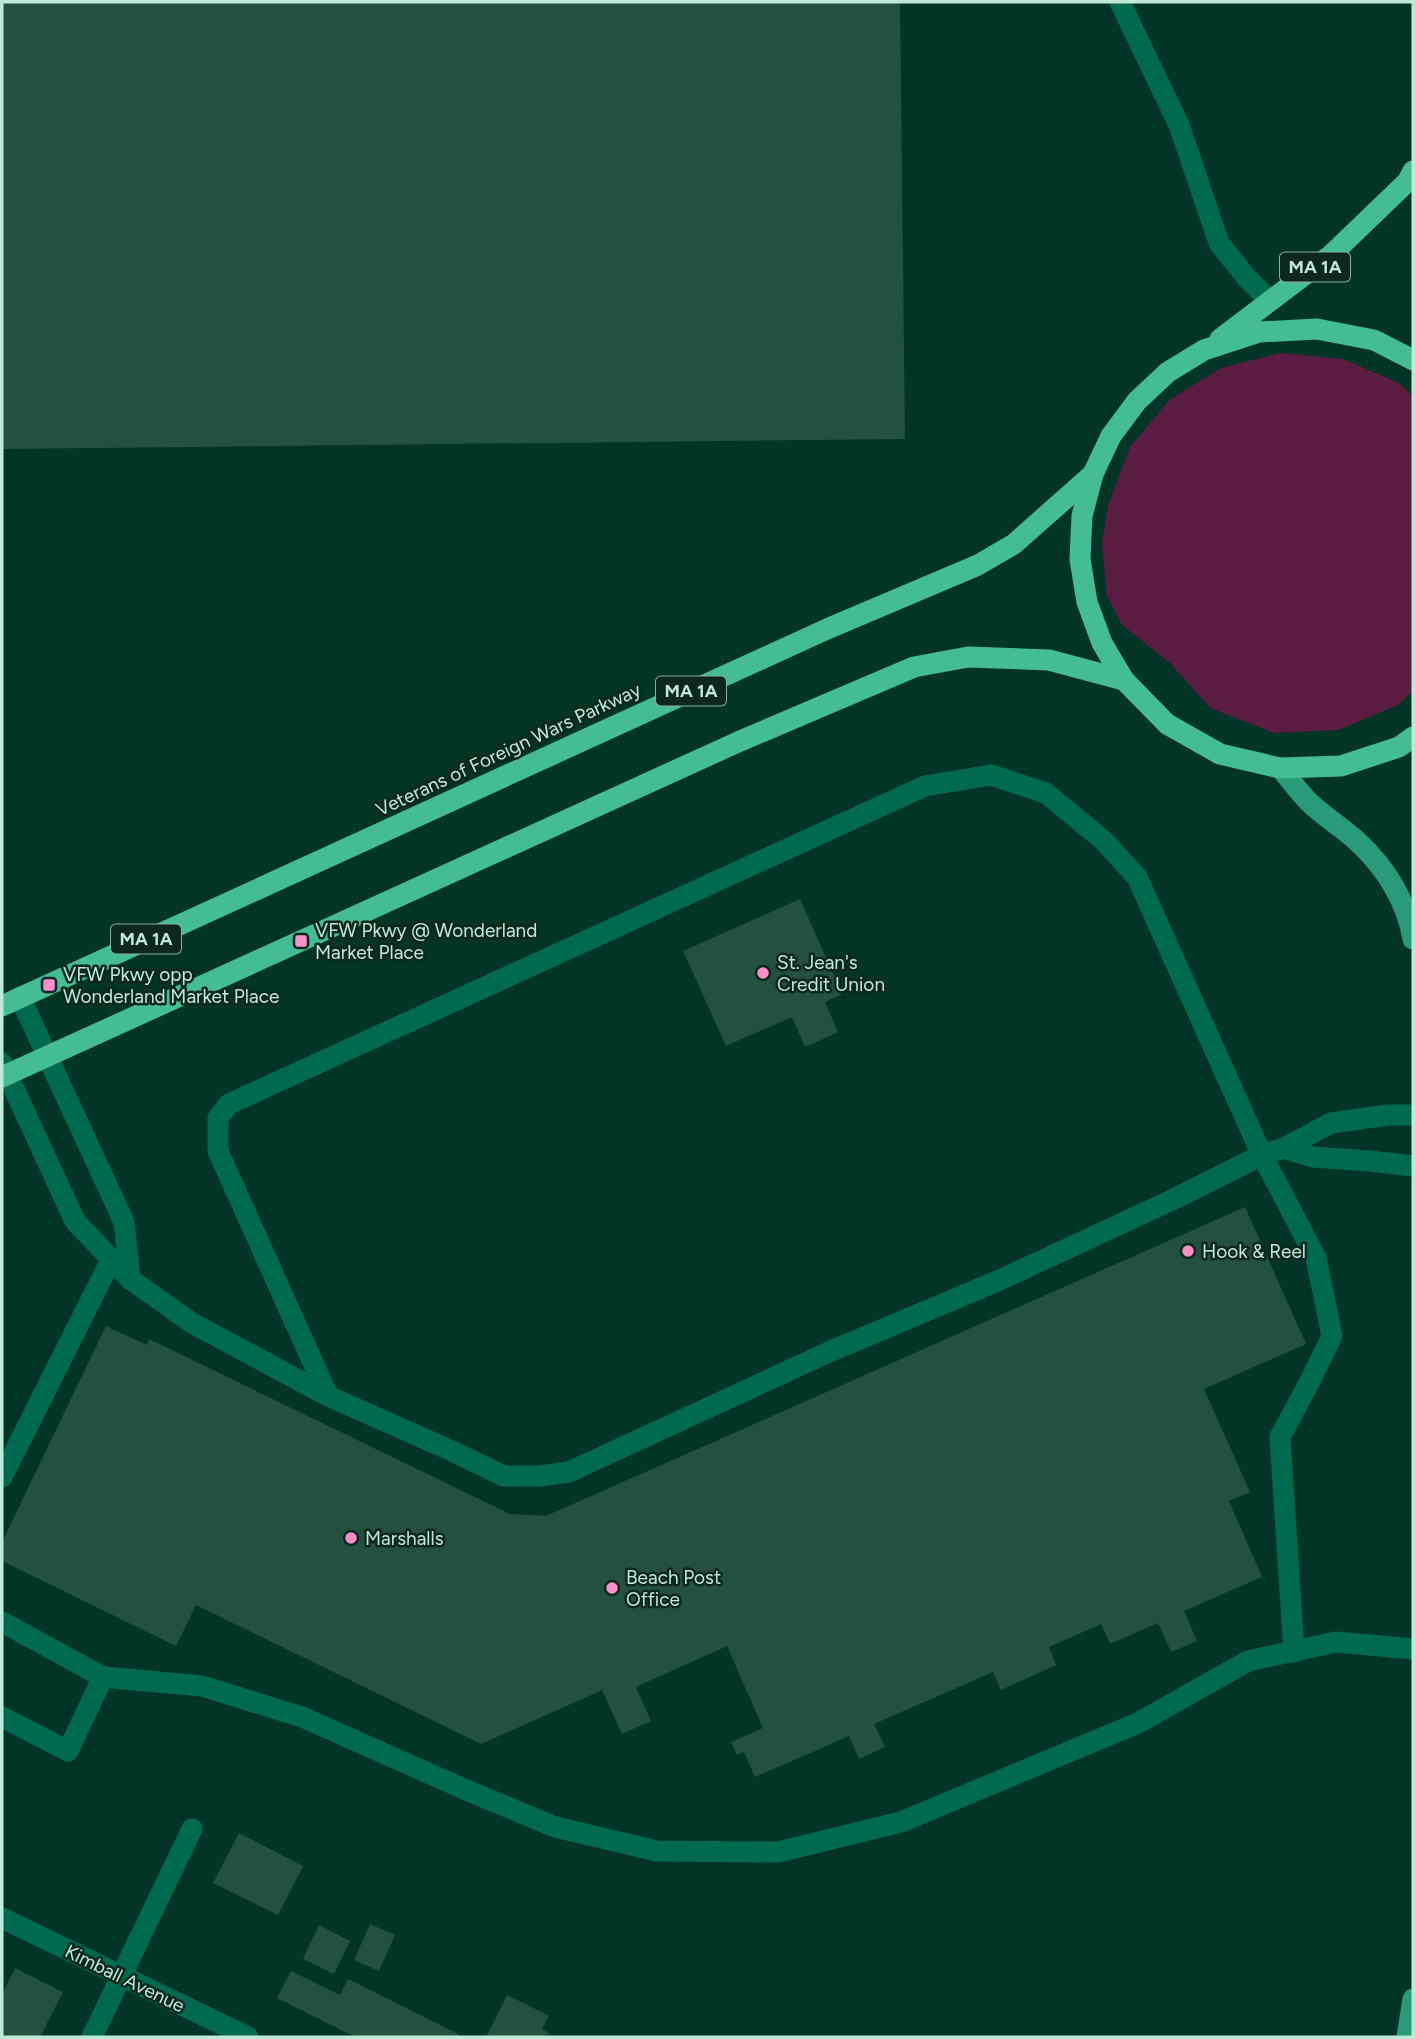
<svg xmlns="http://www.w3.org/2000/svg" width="1415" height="2039" font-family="Figtree,sans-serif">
  <rect width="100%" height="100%" fill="#023525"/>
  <path fill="#5a1c41" d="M1281,353L1343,359L1399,383L1413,396V691L1398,705L1338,730L1274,733L1210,708L1170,663L1122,625L1107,596L1102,543L1108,505L1130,447L1169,400L1221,368Z"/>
  <g fill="#245040">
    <path d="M2,2H900L905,439L2,449Z"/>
    <path d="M800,899L842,994L825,1002L838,1032L805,1047L792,1017L726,1046L683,951Z"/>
    <path d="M1245,1207L1306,1344L1204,1389L1250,1492L1229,1501L1262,1577L1184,1611L1197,1641L1171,1652L1158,1623L1110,1644L1101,1624L1049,1647L1056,1665L1001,1690L993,1672L874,1724L885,1747L859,1759L849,1736L755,1777L744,1752L737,1755L731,1742L763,1728L727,1646L636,1687L651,1721L622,1734L602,1690L481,1744L196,1605L176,1646L2,1561V1542L106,1326L147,1345L149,1339L510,1514L546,1516Z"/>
    <path d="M239,1833L303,1866L278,1915L213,1883Z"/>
    <path d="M370,1924L395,1935L379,1971L354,1960Z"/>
    <path d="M319,1925L350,1941L334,1974L303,1959Z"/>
    <path d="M15,1968L63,1992L40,2037H2V1995Z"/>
    <path d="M291,1971L340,1995L348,1979L464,2037H355L277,1998Z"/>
    <path d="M507,1995L549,2016L542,2029L549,2033L547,2037H486Z"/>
  </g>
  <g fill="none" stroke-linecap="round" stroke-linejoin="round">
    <g stroke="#006a4e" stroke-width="21">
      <path d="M1120,2L1179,125L1219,243L1247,278L1270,301"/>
      <path d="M20,997L124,1222L130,1279"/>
      <path d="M2,1063L75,1221L130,1279L192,1323L328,1396L452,1451L504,1476H540L569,1472L829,1352L1002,1279L1174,1199L1262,1155L1284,1148L1331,1123L1388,1115H1413"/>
      <path d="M1284,1148L1313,1157L1369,1161L1413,1166"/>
      <path d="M328,1396L218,1151V1118L229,1104L925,786L991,775L1046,793L1104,841L1137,877L1262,1155L1316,1258L1332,1336L1309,1383L1280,1437L1294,1652"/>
      <path d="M2,1477L111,1260"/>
      <path d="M2,1622L103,1677"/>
      <path d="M2,1717L68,1751L103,1677L202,1686L302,1717L464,1789L555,1827L657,1851L778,1852L901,1822L1138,1723L1248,1661L1336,1642L1413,1649"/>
      <path d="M2,1918L248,2037"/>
      <path d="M92,2037L192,1829"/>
    </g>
    <g stroke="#299b78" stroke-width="21">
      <path d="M1280,768C1290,779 1298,791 1308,801C1323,816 1343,828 1358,842C1386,868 1407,902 1413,939"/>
      <path d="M1407,2037L1413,1999"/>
    </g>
    <g stroke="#44bc94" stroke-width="21">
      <path d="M1220,339L1331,255L1408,181L1413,171"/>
      <path d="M1413,360L1374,340L1317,329L1259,332L1204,350L1168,372L1137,401L1111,436L1093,474L1082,516L1080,559L1087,602L1102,643L1124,680L1167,724L1220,754L1280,768L1341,766L1399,747L1413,737"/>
      <path d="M2,1006L827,629L978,565L1014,544L1093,474"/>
      <path d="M2,1077L738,742L914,667L968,657L1049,660L1124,680"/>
    </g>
  </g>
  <g fill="#f98fc9" stroke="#0c281e" stroke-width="2.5">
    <rect x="294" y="934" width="14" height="14" rx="3.5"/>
    <circle cx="763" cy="973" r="7"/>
    <rect x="42" y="978" width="14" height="14" rx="3.5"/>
    <circle cx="1188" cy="1251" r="7"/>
    <circle cx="351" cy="1538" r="7"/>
    <circle cx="612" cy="1588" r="7"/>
  </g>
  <g text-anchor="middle" stroke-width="5" stroke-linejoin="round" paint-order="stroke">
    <g fill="#0c281e" stroke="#8bafa0" stroke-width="2">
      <rect x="1280" y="252.5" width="70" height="29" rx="5"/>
      <rect x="656" y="676.5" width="70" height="29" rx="5"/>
      <rect x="111" y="924.5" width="70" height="29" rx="5"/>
    </g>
    <g font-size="18" font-weight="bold" fill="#c1e9d8">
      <text x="1315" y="273">MA 1A</text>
      <text x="691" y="697">MA 1A</text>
      <text x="146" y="945">MA 1A</text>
    </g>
    <g font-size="19" fill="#c1e9d8" stroke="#0c281e">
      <text transform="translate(508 749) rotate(-25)" y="7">Veterans of Foreign Wars Parkway</text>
      <text transform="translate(125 1978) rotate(26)" y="7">Kimball Avenue</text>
    </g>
    <g font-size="19" fill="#c1e9d8" stroke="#0c281e" text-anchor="start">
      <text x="315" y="937">VFW Pkwy @ Wonderland<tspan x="315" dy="22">Market Place</tspan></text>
      <text x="777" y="969">St. Jean's<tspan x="777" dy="22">Credit Union</tspan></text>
      <text x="63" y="981">VFW Pkwy opp<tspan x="63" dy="22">Wonderland Market Place</tspan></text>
      <text x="1202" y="1258">Hook &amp; Reel</text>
      <text x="365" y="1545">Marshalls</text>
      <text x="626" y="1584">Beach Post<tspan x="626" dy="22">Office</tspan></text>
    </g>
  </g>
  <rect width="1415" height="2039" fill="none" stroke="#c1e9d8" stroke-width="7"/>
</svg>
